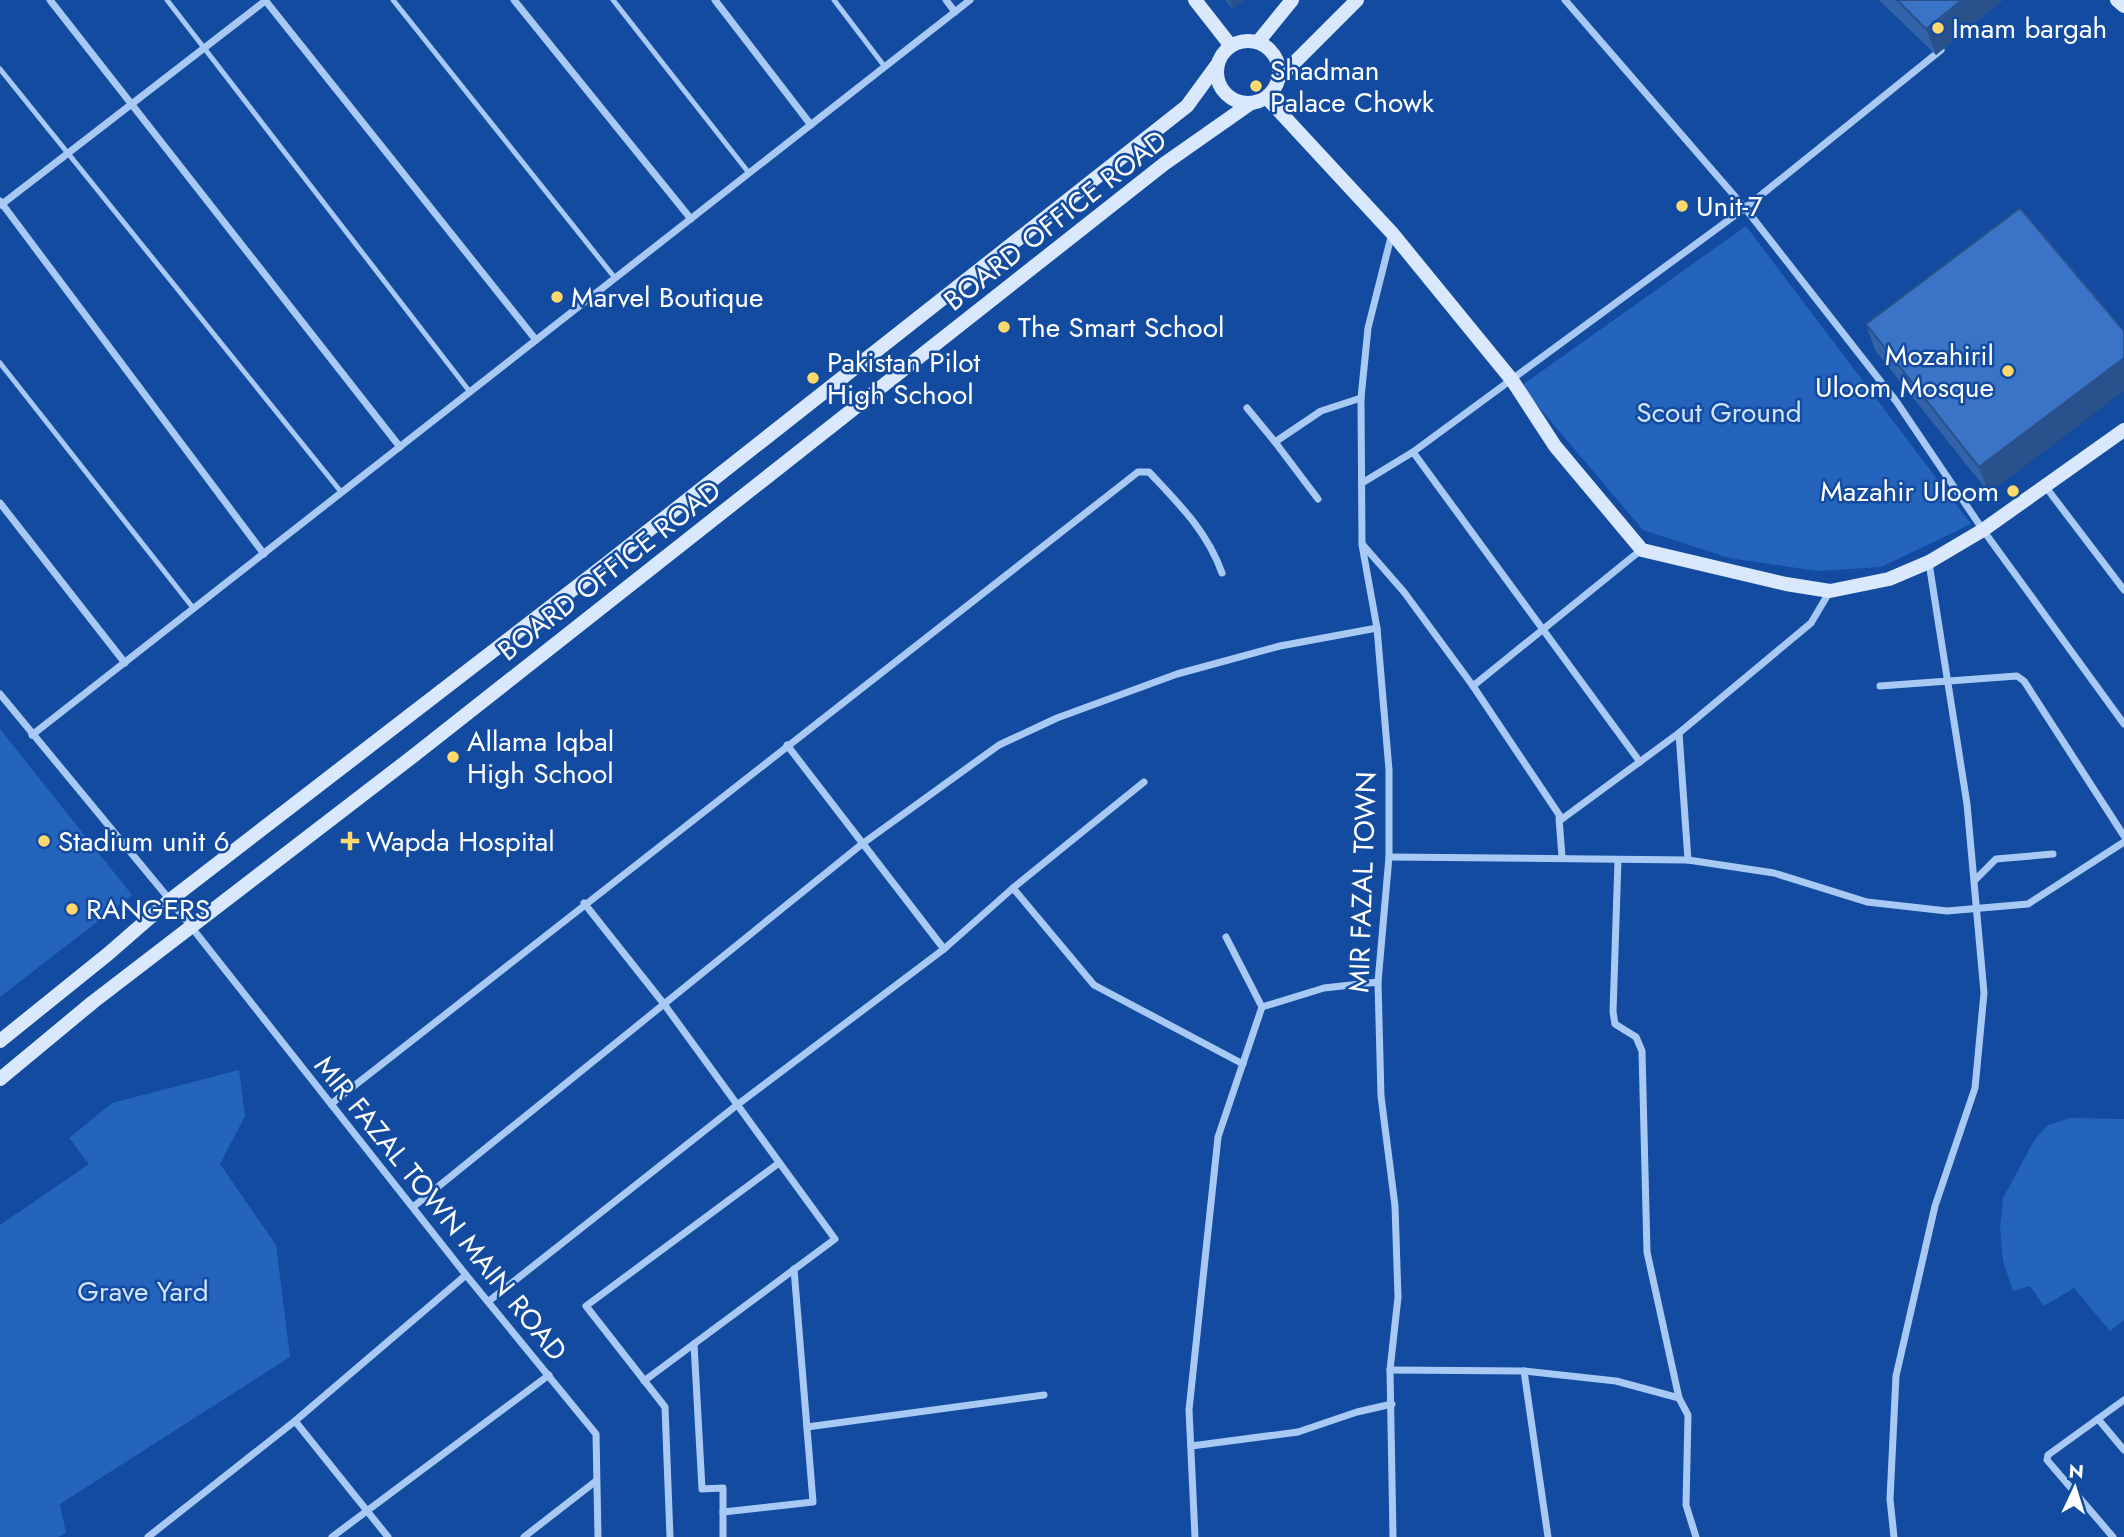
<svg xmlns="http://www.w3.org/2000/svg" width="2124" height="1537" font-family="Jost,sans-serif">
  <rect width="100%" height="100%" fill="#124b9f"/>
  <g fill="#2464bd">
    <path d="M1746,226L1971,524L1881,567L1817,571L1729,558L1643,530L1521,386Z"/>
    <path d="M0,729L132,895L0,997Z"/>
    <path d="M239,1070L245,1116L220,1164L276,1245L290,1357L60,1504L66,1533L58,1537H0V1225L89,1164L69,1138L112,1103Z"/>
    <path d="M2070,1118L2124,1119V1320L2110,1331L2074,1288L2044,1306L2030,1286L2013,1291L2003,1261L2000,1228L2003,1198L2035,1139L2048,1125Z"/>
  </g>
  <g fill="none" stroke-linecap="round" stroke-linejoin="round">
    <g stroke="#a9c9f5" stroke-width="5">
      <path d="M167,0L470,392"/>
      <path d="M393,0L615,278"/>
      <path d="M613,0L749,173"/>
      <path d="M834,0L885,67"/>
      <path d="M0,69L342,493"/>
      <path d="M0,363L194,609"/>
    </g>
    <g stroke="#a9c9f5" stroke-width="7">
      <path d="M50,0L400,447"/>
      <path d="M265,0L536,340"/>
      <path d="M514,0L691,219"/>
      <path d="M715,0L811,125"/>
      <path d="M946,0L955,12"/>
      <path d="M1565,0L1745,208L1896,401L1983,530L2124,724"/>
      <path d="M0,201L264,554"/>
      <path d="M1,205L265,1"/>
      <path d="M1392,233L1368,328L1361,398L1362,545L1377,628L1389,770V857L1378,982L1381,1096L1395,1206L1398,1297L1390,1370L1393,1537"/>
      <path d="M1247,408L1275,442"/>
      <path d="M1413,452L1640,762"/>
      <path d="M1362,483L1413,452L1745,208L1941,50"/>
      <path d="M2045,486L2124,590"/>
      <path d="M1318,499L1275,442L1321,411L1361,398"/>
      <path d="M0,503L125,663"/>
      <path d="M1363,545L1404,592L1473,686L1562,819L1679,733L1811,623L1830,591"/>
      <path d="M1473,686L1641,550"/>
      <path d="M1880,686L2017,676L2024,681L2124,836"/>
      <path d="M0,694L170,900L466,1275L596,1434L598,1537"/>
      <path d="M1679,733L1688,860"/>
      <path d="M32,735L970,0"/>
      <path d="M787,745L944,949L1013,888L1094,985L1243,1064"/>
      <path d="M1559,818L1562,857"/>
      <path d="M1389,857L1688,860L1774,873L1867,902L1947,911L2028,904L2124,842"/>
      <path d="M1975,880L1996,859L2053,854"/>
      <path d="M1013,888L1144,782"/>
      <path d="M584,903L664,1004L835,1239L644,1381"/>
      <path d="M1226,937L1262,1007"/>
      <path d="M331,1104L1138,472H1149C1179,504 1207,531 1222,573"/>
      <path d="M413,1207L862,844L999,745L1057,718L1177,674L1280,646L1377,628"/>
      <path d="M489,1301L737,1105L944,949"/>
      <path d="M694,1344L702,1489L723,1488V1537"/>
      <path d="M1390,1370L1524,1371L1616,1381L1679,1398L1647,1252L1642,1051L1636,1037L1615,1024L1613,1012L1618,860"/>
      <path d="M1524,1371L1548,1537"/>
      <path d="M1679,1398L1688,1415L1686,1505L1696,1537"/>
      <path d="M2098,1419L2124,1450"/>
      <path d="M295,1421L466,1275"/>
      <path d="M807,1427L1044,1395"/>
      <path d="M1191,1446L1298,1432L1357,1412L1392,1404"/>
      <path d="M723,1512L813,1502L794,1269"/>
      <path d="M148,1537L295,1421L388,1537"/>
      <path d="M332,1537L549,1375"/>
      <path d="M524,1537L596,1481"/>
      <path d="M670,1537L665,1407L586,1306L779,1163"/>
      <path d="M1195,1537L1189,1410L1218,1137L1262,1007L1324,988L1378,982"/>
      <path d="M1894,1537L1890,1499L1896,1376L1935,1206L1975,1088L1984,993L1967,804L1929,563"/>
      <path d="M2113,1537L2047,1460L2048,1455L2124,1400"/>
    </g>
    <g stroke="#d9e8fd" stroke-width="14">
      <path d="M1195,0L1231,46"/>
      <path d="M2117,0L2124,6"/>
      <circle cx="1248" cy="72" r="31"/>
      <path d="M1258,42L1292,0"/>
      <path d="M1279,78L1357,0"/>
      <path d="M1267,98L1392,233L1512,380L1555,446L1642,550L1786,584L1830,591L1889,579L1929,562L1983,530L2124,430"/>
      <path d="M0,1041L108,954L170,900L606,564L1187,106L1217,65"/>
      <path d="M0,1079L93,1002L412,757L1164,164L1251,103"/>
    </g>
  </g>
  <g fill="#3364aa">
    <path d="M1225,0H1244L1233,9Z"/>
    <path d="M1879,0H2003L1936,55Z"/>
    <path d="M2020,208L1989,493L1875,350L1866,324Z"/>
  </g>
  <g fill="#29518b">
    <path d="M1229,0H1244L1233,9Z"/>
    <path d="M1962,0H2003L1936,55L1926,29Z"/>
    <path d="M2124,358V391L1989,493L1979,467Z"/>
  </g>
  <g fill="#3b74c6" stroke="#29518b" stroke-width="2">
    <path d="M1897,0H1962L1926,29Z"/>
    <path d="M2020,208L2124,331V358L1979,467L1866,324Z"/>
  </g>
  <g fill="#ffd96c" stroke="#124b9f" stroke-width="2.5">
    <circle cx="1938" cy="28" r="7"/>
    <circle cx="1256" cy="86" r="7"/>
    <circle cx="1682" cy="206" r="7"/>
    <circle cx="557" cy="297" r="7"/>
    <circle cx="1004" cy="327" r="7"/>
    <circle cx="2008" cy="371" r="7"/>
    <circle cx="813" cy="378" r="7"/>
    <circle cx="2013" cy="491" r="7"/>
    <circle cx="453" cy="757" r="7"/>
    <circle cx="44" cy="841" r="7"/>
    <path d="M346.5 830.5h7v7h7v7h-7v7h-7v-7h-7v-7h7z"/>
    <circle cx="72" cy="909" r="7"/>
  </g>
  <g text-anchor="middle" stroke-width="5" stroke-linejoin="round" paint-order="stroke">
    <g font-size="28" fill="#fff" stroke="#124b9f" text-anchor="start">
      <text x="1952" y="38">Imam bargah</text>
      <text x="1270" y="80">Shadman<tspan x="1270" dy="32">Palace Chowk</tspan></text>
      <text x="1696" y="216">Unit-7</text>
      <text x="571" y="307">Marvel Boutique</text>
      <text x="1018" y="337">The Smart School</text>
      <text x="1994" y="365" text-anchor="end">Mozahiril<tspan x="1994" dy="32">Uloom Mosque</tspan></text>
      <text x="827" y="372">Pakistan Pilot<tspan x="827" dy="32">High School</tspan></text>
      <text x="1999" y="501" text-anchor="end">Mazahir Uloom</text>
      <text x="467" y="751">Allama Iqbal<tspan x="467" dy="32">High School</tspan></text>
      <text x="58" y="851">Stadium unit 6</text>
      <text x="366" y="851">Wapda Hospital</text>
      <text x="86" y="919">RANGERS</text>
    </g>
    <g font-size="28" fill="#fff" stroke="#124b9f">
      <text transform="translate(1055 220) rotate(-38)" y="10">BOARD OFFICE ROAD</text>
      <text transform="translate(609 570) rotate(-38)" y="10">BOARD OFFICE ROAD</text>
      <text transform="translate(1362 882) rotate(-88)" y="10">MIR FAZAL TOWN</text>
      <text transform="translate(441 1208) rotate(51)" y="10">MIR FAZAL TOWN MAIN ROAD</text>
    </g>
    <g font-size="28" fill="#d1e4fe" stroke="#124b9f">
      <text x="1719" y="422">Scout Ground</text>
      <text x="143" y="1301">Grave Yard</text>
    </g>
  </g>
  <g transform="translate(2075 1488) rotate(4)" stroke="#124b9f" stroke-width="5" paint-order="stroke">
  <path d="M0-5L12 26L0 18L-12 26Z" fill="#ffffff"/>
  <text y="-10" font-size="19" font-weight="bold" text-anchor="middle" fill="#ffffff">N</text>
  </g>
</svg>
